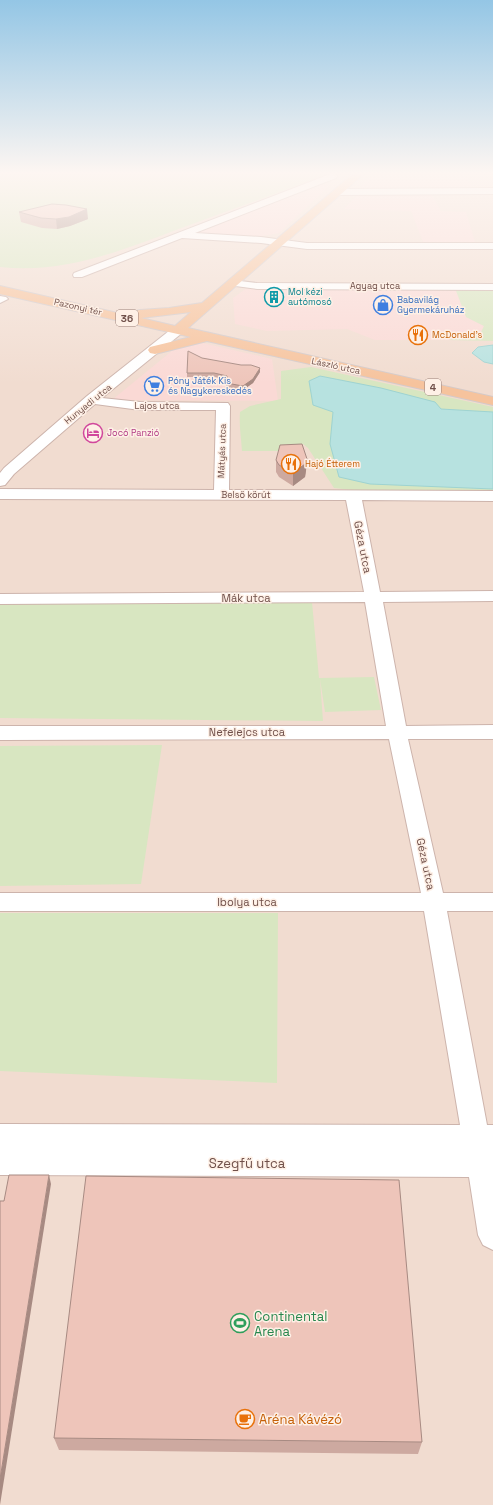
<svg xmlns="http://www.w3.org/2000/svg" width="493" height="1505" font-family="'Space Grotesk',sans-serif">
  <rect width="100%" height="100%" fill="#faebe1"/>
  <rect fill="#f1dcd0" x="0" y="173" width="493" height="1332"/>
  <g fill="#fad9d5">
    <path d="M375,173H464L473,189L429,190L441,211L466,212L475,242H423L411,211L344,209L363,190L359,188Z"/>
    <path d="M320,184L329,186L279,233L256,237L191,233Z"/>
    <path d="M247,288H455L466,317L484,326L482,332L449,340H375L347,329L267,331L235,324L233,298Z"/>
    <path d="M198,342L272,359L278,401L112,400L178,346Z"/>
  </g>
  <g fill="#d8e6c1">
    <path d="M0,173H329C285,191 240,206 195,223C132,246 69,275 0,267Z"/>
    <path d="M455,288H493V341L449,340L481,332L484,326L466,317Z"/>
    <path d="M311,367L493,407V492L352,490L334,488L308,448L303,444L282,446V451H242C241,437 239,425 240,412L250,406L281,399V371Z"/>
    <path d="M0,601L312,602L319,678L374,677L381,710L325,712L320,679L323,721L0,718Z"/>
    <path d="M162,745L141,884L0,886V746Z"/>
    <path d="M0,913H278L277,1083L0,1071Z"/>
  </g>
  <g fill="#b7e2e0" stroke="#9ed3d1">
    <path d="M493,345V364L484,362L472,353L478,347Z"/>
    <path d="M320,376L381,388L435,402L441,409L493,412V489L370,484L339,477L330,444L333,412L313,405L309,381Z"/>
  </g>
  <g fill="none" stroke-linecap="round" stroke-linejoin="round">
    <defs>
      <g id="minor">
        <path d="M333,173L337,176L336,178L195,233L261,237L307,243H493V249H307L261,243L182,238L82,277H74L73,275L74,273Z"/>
        <path d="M493,188V194L337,195L332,192L337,189Z"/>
        <path d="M232,280L257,283L493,284V290L257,289L228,285L227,283Z"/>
        <path d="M0,296L6,297L8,299L0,303Z"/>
        <path d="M178,326L184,330L182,333L102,398L140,402L228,403L230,406L229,490L493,491V501L362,500L380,592L493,591V601L383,602L406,726L493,725V739H408L443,893H493V911H447L487,1125H493V1250L483,1245L478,1235L469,1177L0,1175V1124L460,1125L424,911H0V893H421L389,739L0,740V726H386L365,602L0,604V594L364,592L346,500L0,499V489L214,490L216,410H140L95,404L14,474L5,485L0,486V473L4,468L87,396L174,327Z"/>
      </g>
      <path id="major" d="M354,173H365L188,328L493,397V405L207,341L155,354L150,353L148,350L150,347L191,337L0,294V286L135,317L134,314L136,311L140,310L169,308L202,303ZM191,312L175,326L141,318Z"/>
    </defs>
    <use href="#minor" stroke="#cdb4ac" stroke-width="2"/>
    <use href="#major" stroke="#d4cac9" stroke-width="2"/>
    <use href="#minor" fill="#fff" fill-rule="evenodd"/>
    <use href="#major" fill="#f6c39d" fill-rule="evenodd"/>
  </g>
  <g fill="#cda9a0">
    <path d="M19,212L88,219L70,226L57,229L42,228L21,222Z"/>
    <path d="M202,358L260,372L253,383L243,390L226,387V380L214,377H187V373Z"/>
    <path d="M276,460L306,471L305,477L293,486L279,477L276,472Z"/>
    <path d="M54,1438L422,1442L418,1454L59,1450Z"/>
  </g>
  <g fill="#a78a82">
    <path d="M87,209L88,219L70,226L57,229L56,219Z"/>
    <path d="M260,368V372L253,383L243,390V386Z"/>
    <path d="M307,459L306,471L305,477L293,486V473Z"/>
    <path d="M49,1175L51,1184L0,1505V1479Z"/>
  </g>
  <g fill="#eec5ba" stroke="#a78a82">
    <path d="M52,204L66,205L87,209L69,217L56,219L41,218L19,212Z"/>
    <path d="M188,351L202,358L241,365H251L260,368L253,379L243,386L226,383L227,376L214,373H187Z"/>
    <path d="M302,444L307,459L305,464L293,473L279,465L276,460L280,445Z"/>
    <path d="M9,1175H49L0,1479V1201H4Z"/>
    <path d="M86,1176L399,1180L422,1442L54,1438Z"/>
  </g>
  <linearGradient id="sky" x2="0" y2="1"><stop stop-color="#94c6e5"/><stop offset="0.45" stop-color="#fdf6f2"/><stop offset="1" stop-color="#fdf6f2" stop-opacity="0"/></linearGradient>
  <rect width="493" height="384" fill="url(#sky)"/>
  <defs>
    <symbol id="building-ring" viewBox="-11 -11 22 22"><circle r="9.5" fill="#fef0e6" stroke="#0f9aa8" stroke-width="1.5"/><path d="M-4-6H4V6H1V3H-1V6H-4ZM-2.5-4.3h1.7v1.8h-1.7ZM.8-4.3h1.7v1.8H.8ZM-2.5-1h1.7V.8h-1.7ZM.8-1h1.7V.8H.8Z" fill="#0f9aa8"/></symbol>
    <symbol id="shop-ring" viewBox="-11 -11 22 22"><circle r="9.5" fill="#fef0e6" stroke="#3f7fe0" stroke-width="1.5"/><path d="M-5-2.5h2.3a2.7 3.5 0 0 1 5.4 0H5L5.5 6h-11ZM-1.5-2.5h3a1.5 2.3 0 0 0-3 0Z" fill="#3f7fe0"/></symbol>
    <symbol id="restaurant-ring" viewBox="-11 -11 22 22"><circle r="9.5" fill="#fef0e6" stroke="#e8710a" stroke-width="1.5"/><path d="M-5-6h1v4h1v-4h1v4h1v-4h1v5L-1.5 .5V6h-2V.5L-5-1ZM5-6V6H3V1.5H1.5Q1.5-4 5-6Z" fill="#e8710a"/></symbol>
    <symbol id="supermarket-ring" viewBox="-11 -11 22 22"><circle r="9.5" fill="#fef0e6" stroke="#3f7fe0" stroke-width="1.5"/><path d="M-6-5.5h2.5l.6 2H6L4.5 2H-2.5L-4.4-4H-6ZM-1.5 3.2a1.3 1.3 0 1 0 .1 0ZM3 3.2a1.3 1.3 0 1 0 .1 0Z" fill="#3f7fe0"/></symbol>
    <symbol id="hotel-ring" viewBox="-11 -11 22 22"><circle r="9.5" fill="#fef0e6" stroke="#d1479c" stroke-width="1.5"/><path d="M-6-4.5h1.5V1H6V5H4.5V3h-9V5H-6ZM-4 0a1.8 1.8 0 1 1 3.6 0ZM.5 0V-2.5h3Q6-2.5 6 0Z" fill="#d1479c"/></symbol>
    <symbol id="stadium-ring" viewBox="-11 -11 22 22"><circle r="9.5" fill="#fef0e6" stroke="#2e9e5b" stroke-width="1.5"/><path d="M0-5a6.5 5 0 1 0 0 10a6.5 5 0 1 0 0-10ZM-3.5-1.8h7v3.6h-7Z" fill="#2e9e5b"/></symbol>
    <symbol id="cafe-ring" viewBox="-11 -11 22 22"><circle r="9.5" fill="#fef0e6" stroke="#e8710a" stroke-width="1.5"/><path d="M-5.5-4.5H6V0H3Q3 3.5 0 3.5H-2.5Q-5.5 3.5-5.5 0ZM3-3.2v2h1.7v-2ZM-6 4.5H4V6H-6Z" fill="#e8710a"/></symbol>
  </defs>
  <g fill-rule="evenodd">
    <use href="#building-ring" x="263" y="286" width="22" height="22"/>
    <use href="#shop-ring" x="372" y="294" width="22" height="22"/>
    <use href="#restaurant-ring" x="407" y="324" width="22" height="22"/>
    <use href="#supermarket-ring" x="143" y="375" width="22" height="22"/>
    <use href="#hotel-ring" x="82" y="422" width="22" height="22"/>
    <use href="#restaurant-ring" x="280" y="453" width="22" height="22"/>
    <use href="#stadium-ring" x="229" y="1312" width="22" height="22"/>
    <use href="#cafe-ring" x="234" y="1408" width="22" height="22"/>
  </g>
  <g text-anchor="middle" stroke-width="3" stroke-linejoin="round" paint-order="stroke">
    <g font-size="9" fill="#70504a" stroke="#fef0e6">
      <text x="375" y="289">Agyag utca</text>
      <text transform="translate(78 307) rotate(13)" y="3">Pazonyi tér</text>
      <text transform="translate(336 366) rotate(12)" y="3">László utca</text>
      <text transform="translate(88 404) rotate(-39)" y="3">Hunyadi utca</text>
      <text x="157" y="409">Lajos utca</text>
      <text transform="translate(222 451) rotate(-88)" y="3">Mátyás utca</text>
      <text x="246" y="498">Belső körút</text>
    </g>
    <g font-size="9" fill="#0d838f" stroke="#fef0e6" text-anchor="start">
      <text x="288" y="295">Mol kézi<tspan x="288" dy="10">autómosó</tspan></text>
    </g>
    <g font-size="9" fill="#366cbe" stroke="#fef0e6" text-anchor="start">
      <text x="397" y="303">Babavilág<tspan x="397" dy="10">Gyermekáruház</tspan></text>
      <text x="168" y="384">Póny Játék Kis<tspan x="168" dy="10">és Nagykereskedés</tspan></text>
    </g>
    <g font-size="9" fill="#c56008" stroke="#fef0e6" text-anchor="start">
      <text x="432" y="338">McDonald's</text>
      <text x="305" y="467">Hajó Étterem</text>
    </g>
    <g font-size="9" fill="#b23c85" stroke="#fef0e6" text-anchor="start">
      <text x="107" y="436">Jocó Panzió</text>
    </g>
    <g fill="#fef0e6" stroke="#9b8079" stroke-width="1">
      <rect x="116" y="310" width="22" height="16" rx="3"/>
      <rect x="425" y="379" width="16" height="16" rx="3"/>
    </g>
    <g font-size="10" font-weight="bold" fill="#70504a">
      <text x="127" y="322">36</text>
      <text x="433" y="391">4</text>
    </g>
    <g font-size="11" fill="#70504a" stroke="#fef0e6">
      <text transform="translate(363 547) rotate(79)" y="4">Géza utca</text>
      <text x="246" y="602">Mák utca</text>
      <text x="247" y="736">Nefelejcs utca</text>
      <text transform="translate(426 864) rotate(78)" y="4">Géza utca</text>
      <text x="247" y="906">Ibolya utca</text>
    </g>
    <g font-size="13" fill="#70504a" stroke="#fef0e6">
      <text x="247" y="1168">Szegfű utca</text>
    </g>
    <g font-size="13" fill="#27864d" stroke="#fef0e6" text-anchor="start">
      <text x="254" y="1321">Continental<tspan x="254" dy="15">Arena</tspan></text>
    </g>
    <g font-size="13" fill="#c56008" stroke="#fef0e6" text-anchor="start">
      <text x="259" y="1424">Aréna Kávézó</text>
    </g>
  </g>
</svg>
